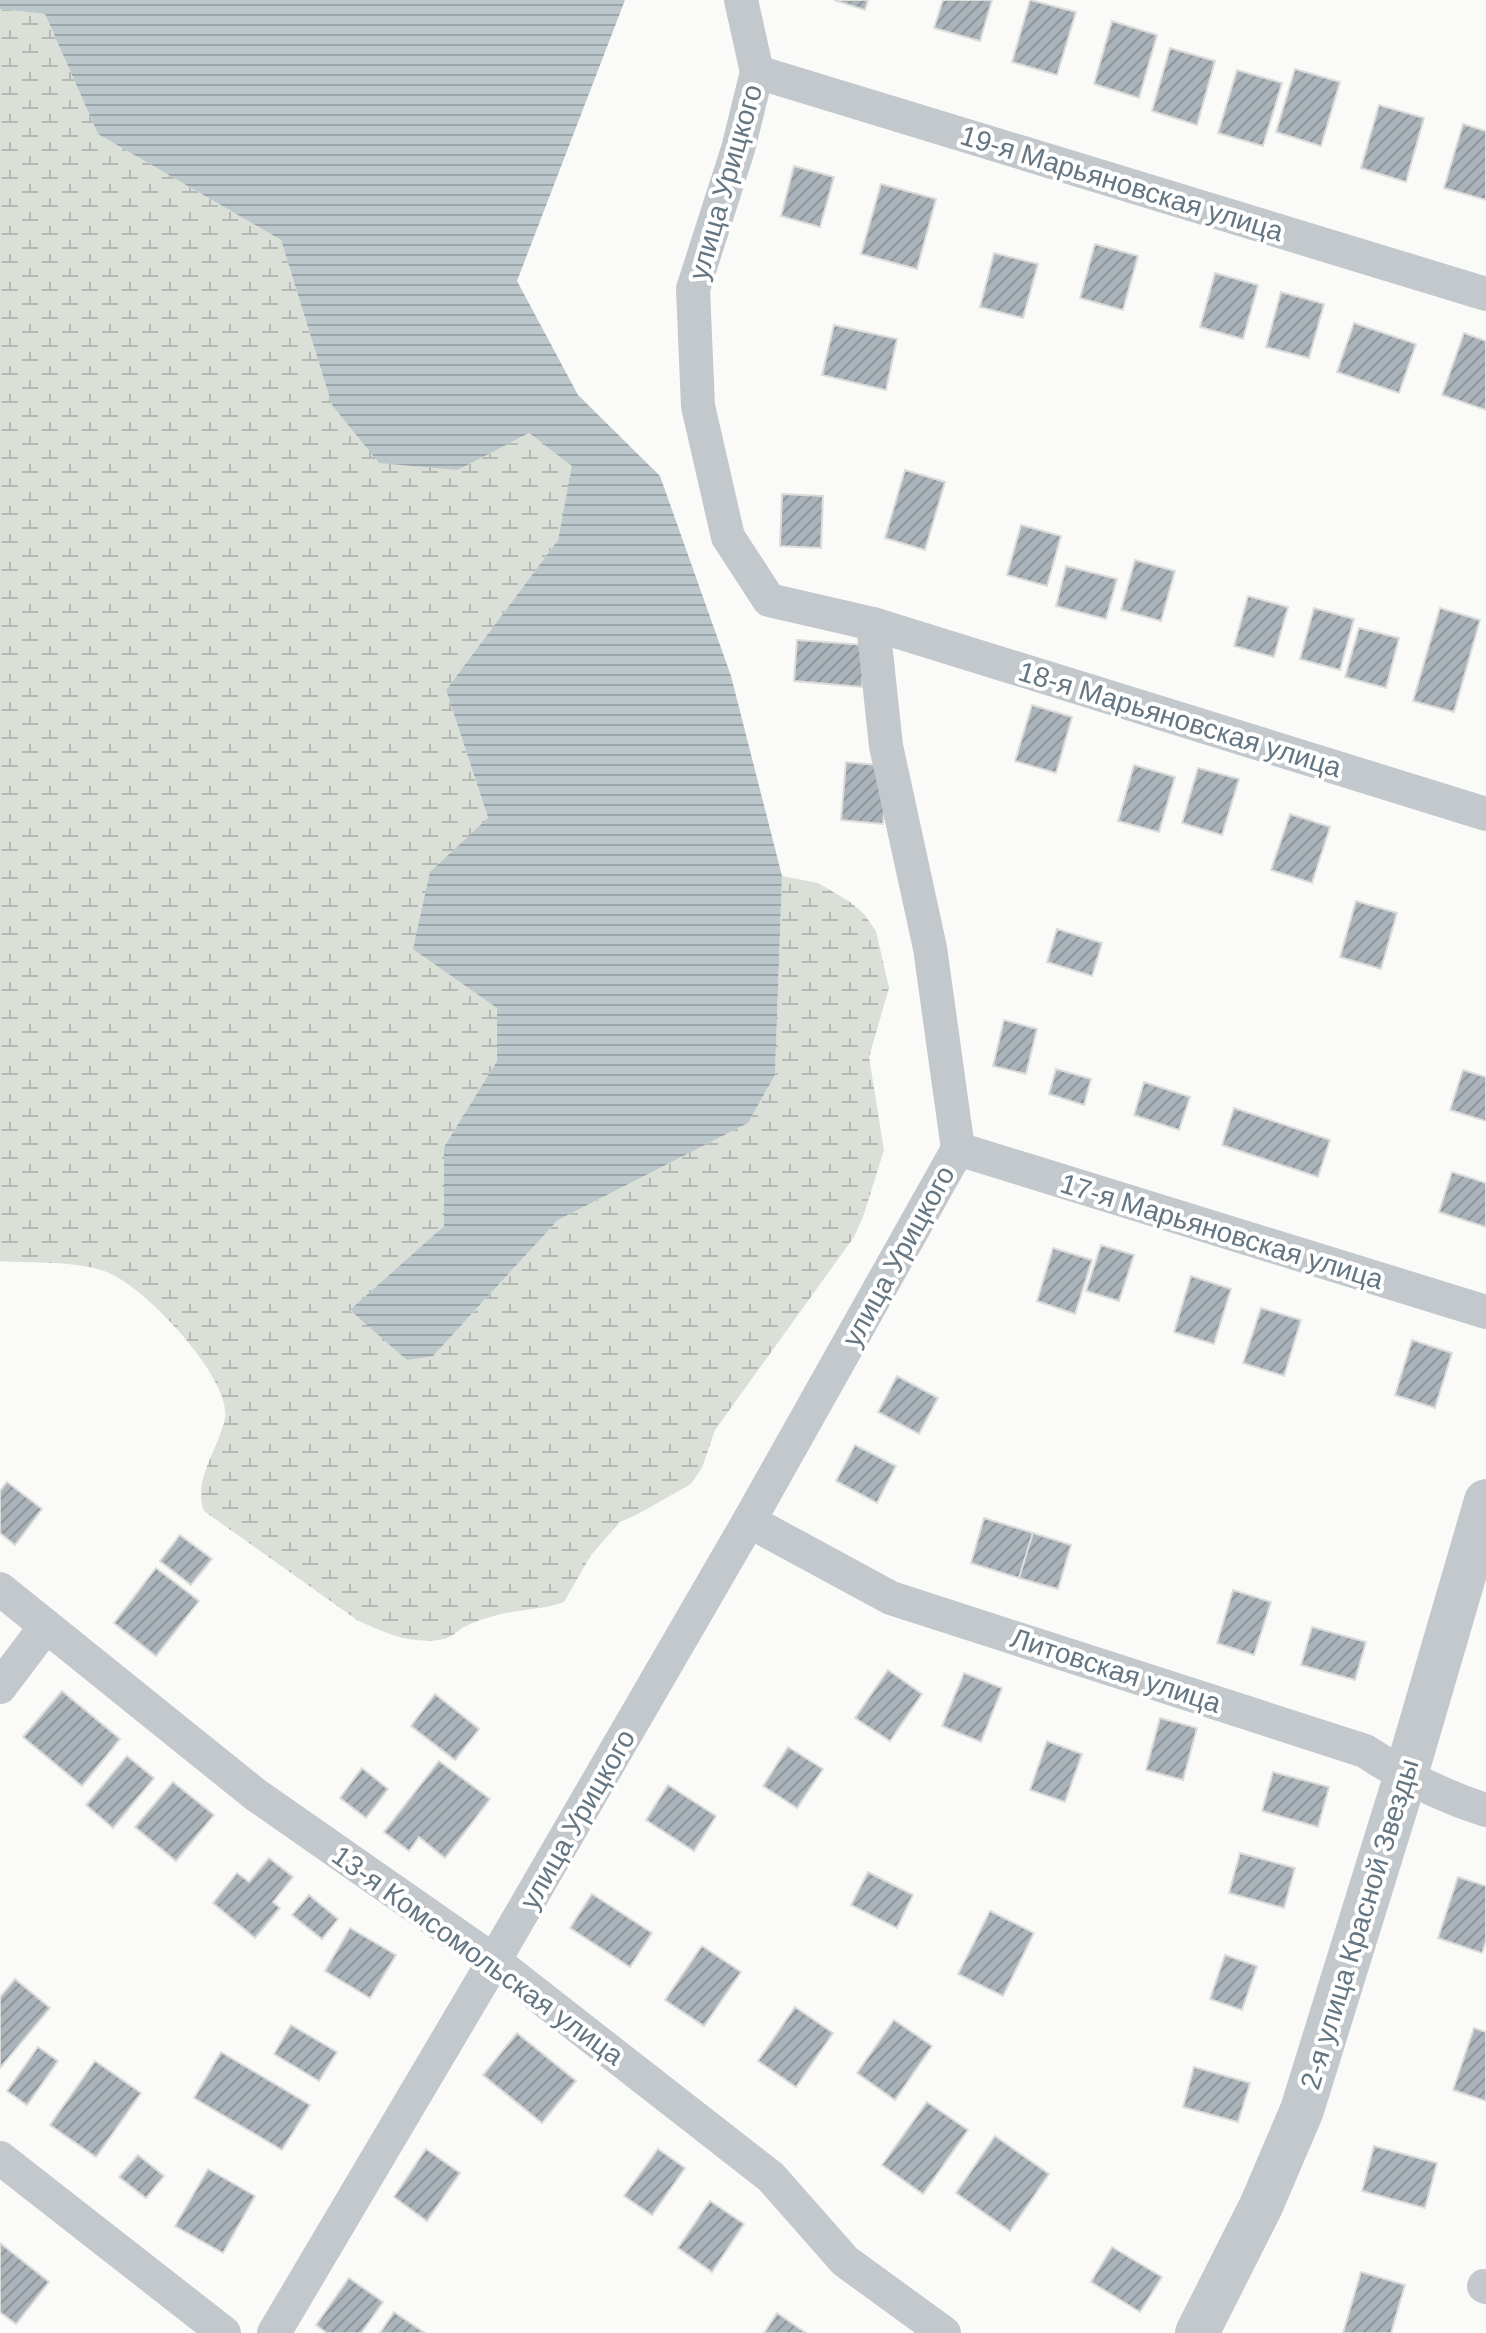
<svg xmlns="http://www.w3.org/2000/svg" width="1486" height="2333" font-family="Arial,sans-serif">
  <defs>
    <pattern id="wetland-marsh" width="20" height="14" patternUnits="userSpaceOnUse" patternTransform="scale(2)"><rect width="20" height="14" fill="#dadfd7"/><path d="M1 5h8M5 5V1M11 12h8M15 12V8" fill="none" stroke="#b4b9b4"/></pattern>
    <pattern id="water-rules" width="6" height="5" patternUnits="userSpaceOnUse" patternTransform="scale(2)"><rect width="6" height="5" fill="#bbc7cb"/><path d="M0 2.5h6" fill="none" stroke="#9ca6aa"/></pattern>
    <pattern id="building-hatch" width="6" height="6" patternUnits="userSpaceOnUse" patternTransform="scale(2)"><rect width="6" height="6" fill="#aab3b9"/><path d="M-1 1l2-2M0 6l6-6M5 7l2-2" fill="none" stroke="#8e969c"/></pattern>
  </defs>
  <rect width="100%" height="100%" fill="#fafaf8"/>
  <path fill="url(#wetland-marsh)" d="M0,9L45,14L98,134L281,240L332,405L458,470L529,433L573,466L558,540L446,690L488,819L430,872L497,1008V1061L444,1147V1226L350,1311L433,1356L558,1220L748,1123L775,1074L782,876L818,883L850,902L864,914L876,931L889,988L869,1057L884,1150L863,1217L854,1237L715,1430L702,1468L691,1484L638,1514L620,1522L591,1555L564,1602C542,1610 520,1609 497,1615C486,1618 473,1622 462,1628C457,1631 453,1636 447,1638C417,1647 384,1633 357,1620L204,1511C192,1480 219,1449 225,1418C232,1378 141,1282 104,1271C70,1260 35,1264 0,1261Z"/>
  <path fill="url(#water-rules)" d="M0,0H625L517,281L578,395L660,476L731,676L782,876L775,1075L748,1123L558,1220L433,1356L407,1360L350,1310L444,1226V1147L497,1061V1008L413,949L430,872L488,818L446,690L558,540L572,466L529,433L458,470L379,463L332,405L281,240L98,134L45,14L0,9Z"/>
  <g fill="url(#building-hatch)" stroke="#dcdcda" stroke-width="2">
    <path d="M834,0H868L865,10Z"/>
    <path d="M943,0H992L980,41L934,28Z"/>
    <path d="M1030,0L1076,12L1057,75L1012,62Z"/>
    <path d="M1112,21L1157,35L1139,98L1094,84Z"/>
    <path d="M1170,48L1215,61L1197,125L1152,111Z"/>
    <path d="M1295,69L1340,82L1321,146L1276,132Z"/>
    <path d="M1237,70L1282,83L1263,146L1218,133Z"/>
    <path d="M1379,105L1424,118L1406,182L1361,168Z"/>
    <path d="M1463,124L1486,131V200L1444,188Z"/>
    <path d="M794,166L834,177L820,227L781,216Z"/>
    <path d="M881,184L936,199L917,269L861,254Z"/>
    <path d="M1095,244L1138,256L1123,310L1080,298Z"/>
    <path d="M994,253L1038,264L1023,318L980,307Z"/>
    <path d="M1215,273L1258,285L1243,339L1200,327Z"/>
    <path d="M1281,292L1324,304L1309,358L1266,347Z"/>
    <path d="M1354,323L1416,344L1399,393L1337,372Z"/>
    <path d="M834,325L897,339L886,390L822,375Z"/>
    <path d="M1464,333L1486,341V410L1442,395Z"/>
    <path d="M905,470L945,482L925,550L885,538Z"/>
    <path d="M782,494L823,496L821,548L780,546Z"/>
    <path d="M1021,525L1061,536L1047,586L1007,575Z"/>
    <path d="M1135,560L1175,571L1161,621L1121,610Z"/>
    <path d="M1066,566L1117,579L1106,619L1056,606Z"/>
    <path d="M1248,596L1288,607L1274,657L1234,646Z"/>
    <path d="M1314,608L1354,619L1340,670L1300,659Z"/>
    <path d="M1440,608L1480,620L1454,712L1413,701Z"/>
    <path d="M1359,628L1399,638L1386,688L1345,677Z"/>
    <path d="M797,640L865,645L862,687L794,681Z"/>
    <path d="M1032,705L1072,717L1056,773L1015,761Z"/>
    <path d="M846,762L888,766L883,824L841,820Z"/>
    <path d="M1134,765L1175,777L1159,832L1118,821Z"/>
    <path d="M1198,768L1239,779L1222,835L1182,823Z"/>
    <path d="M1290,814L1330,827L1312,883L1271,870Z"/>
    <path d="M1356,901L1397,913L1381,969L1340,957Z"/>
    <path d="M1057,929L1102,943L1092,976L1047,962Z"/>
    <path d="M1004,1020L1037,1029L1026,1074L993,1066Z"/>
    <path d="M1056,1069L1091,1079L1084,1105L1049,1094Z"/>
    <path d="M1463,1070L1486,1077V1121L1450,1110Z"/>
    <path d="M1144,1082L1190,1097L1179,1130L1134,1115Z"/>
    <path d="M1234,1108L1330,1140L1318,1177L1222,1145Z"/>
    <path d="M1452,1172L1486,1183V1227L1439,1212Z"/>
    <path d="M1101,1245L1134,1255L1119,1301L1086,1291Z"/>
    <path d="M1053,1248L1092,1260L1075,1314L1037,1301Z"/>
    <path d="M1191,1276L1231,1289L1214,1344L1174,1332Z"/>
    <path d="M1261,1308L1301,1320L1284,1376L1243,1363Z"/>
    <path d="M1412,1340L1452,1353L1435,1408L1395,1395Z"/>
    <path d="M897,1376L938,1398L919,1434L878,1412Z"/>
    <path d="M855,1445L896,1466L877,1503L836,1481Z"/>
    <path d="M7,1482L42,1509L15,1545L0,1533V1491Z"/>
    <path d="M984,1518L1033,1533L1019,1578L971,1563Z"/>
    <path d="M1033,1533L1071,1545L1058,1589L1019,1578Z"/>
    <path d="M180,1535L212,1559L191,1585L160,1561Z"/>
    <path d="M156,1568L199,1601L156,1656L114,1623Z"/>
    <path d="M1233,1590L1271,1602L1254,1655L1217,1643Z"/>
    <path d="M1312,1627L1366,1642L1355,1680L1301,1665Z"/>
    <path d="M888,1670L922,1694L890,1741L855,1718Z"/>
    <path d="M964,1673L1002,1688L981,1742L942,1726Z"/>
    <path d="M62,1691L120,1739L82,1786L23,1737Z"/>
    <path d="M435,1694L479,1729L455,1760L411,1726Z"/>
    <path d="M1160,1718L1197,1728L1183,1780L1146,1770Z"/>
    <path d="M1047,1741L1082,1754L1065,1802L1030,1790Z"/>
    <path d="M788,1747L823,1769L797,1808L763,1786Z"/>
    <path d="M127,1756L154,1778L113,1828L86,1805Z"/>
    <path d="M439,1761L490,1799L445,1858L419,1837L409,1851L384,1832Z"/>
    <path d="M362,1768L388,1789L366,1818L340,1798Z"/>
    <path d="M1273,1772L1329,1787L1318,1827L1262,1811Z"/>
    <path d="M173,1782L214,1815L176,1861L135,1827Z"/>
    <path d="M668,1785L716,1816L694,1851L646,1820Z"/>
    <path d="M1240,1853L1295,1868L1284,1908L1229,1893Z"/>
    <path d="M269,1858L293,1877L273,1902L280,1908L255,1938L213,1903L237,1873L249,1882Z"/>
    <path d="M868,1872L913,1895L897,1928L851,1905Z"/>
    <path d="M1458,1877L1486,1886V1941L1482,1953L1438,1938Z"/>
    <path d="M592,1894L652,1933L630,1967L570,1928Z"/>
    <path d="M309,1895L338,1919L322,1939L292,1915Z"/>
    <path d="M990,1911L1034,1933L1003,1996L958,1974Z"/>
    <path d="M350,1928L396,1955L370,1998L325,1971Z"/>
    <path d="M702,1946L741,1972L704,2026L665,2000Z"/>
    <path d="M1225,1955L1257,1966L1242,2010L1210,1999Z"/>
    <path d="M15,1979L50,2008L0,2068V1997Z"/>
    <path d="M795,2007L833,2033L796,2087L758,2061Z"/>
    <path d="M894,2020L932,2046L895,2100L857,2073Z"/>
    <path d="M291,2025L337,2052L319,2081L274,2054Z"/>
    <path d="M1474,2028L1486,2032V2101L1453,2090Z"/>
    <path d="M517,2033L576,2081L542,2123L483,2075Z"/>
    <path d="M38,2047L58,2061L27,2105L7,2091Z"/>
    <path d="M221,2052L310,2105L282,2150L194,2098Z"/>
    <path d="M95,2061L141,2093L96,2157L50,2125Z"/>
    <path d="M1194,2067L1250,2083L1238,2122L1183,2107Z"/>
    <path d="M927,2102L968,2130L923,2194L882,2165Z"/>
    <path d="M995,2136L1049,2174L1010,2231L956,2193Z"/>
    <path d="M1374,2146L1437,2163L1425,2208L1362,2191Z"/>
    <path d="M426,2149L460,2173L427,2221L394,2197Z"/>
    <path d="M658,2149L685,2168L652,2215L624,2196Z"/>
    <path d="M138,2155L164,2176L146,2198L119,2177Z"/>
    <path d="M208,2169L255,2196L223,2253L175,2226Z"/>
    <path d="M710,2201L744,2224L712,2272L678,2248Z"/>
    <path d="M0,2243L49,2282L16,2324L0,2312Z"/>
    <path d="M1112,2247L1162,2277L1140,2312L1091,2282Z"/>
    <path d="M1361,2272L1405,2285L1391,2333H1343Z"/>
    <path d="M349,2278L383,2302L361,2333H327L316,2325Z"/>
    <path d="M394,2312L425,2333H380Z"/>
    <path d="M777,2313L806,2333H764Z"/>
  </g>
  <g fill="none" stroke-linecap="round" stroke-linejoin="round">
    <g stroke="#c3c8cc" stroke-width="34">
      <path d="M757,72L1486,294"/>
      <path d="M873,624L1486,814"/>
      <path d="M958,1149L1486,1312"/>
      <path d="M749,1521L891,1598L1365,1751C1404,1777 1441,1796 1486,1810"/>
      <path d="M0,1589L256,1795L494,1961L771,2177L845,2261L944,2333"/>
      <path d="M0,1687L46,1626"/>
      <path d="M0,2158L224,2333"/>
      <path d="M1484,2286L1486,2287"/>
      <path d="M274,2333L494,1961L749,1521L958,1149L930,948L886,746L873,624L769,600L728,537L698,406L693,289L738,149L757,72L741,0"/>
    </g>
    <path stroke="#c3c8cc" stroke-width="44" d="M1197,2333L1261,2206L1302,2110L1405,1778L1486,1501"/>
  </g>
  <g text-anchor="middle" stroke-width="8" stroke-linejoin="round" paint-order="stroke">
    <g font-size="28" fill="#657683" stroke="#fff">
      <text transform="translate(725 182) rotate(-74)" y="10">улица Урицкого</text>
      <text transform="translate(1122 183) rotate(17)" y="10">19-я Марьяновская улица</text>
      <text transform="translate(1180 719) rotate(17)" y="10">18-я Марьяновская улица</text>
      <text transform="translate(1222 1231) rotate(17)" y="10">17-я Марьяновская улица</text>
      <text transform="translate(898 1256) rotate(-61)" y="10">улица Урицкого</text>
      <text transform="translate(1116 1670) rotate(18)" y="10">Литовская улица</text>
      <text transform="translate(577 1819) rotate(-60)" y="10">улица Урицкого</text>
      <text transform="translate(1359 1924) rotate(-73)" y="10">2-я улица Красной Звезды</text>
      <text transform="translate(478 1955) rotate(36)" y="10">13-я Комсомольская улица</text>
    </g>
  </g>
</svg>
